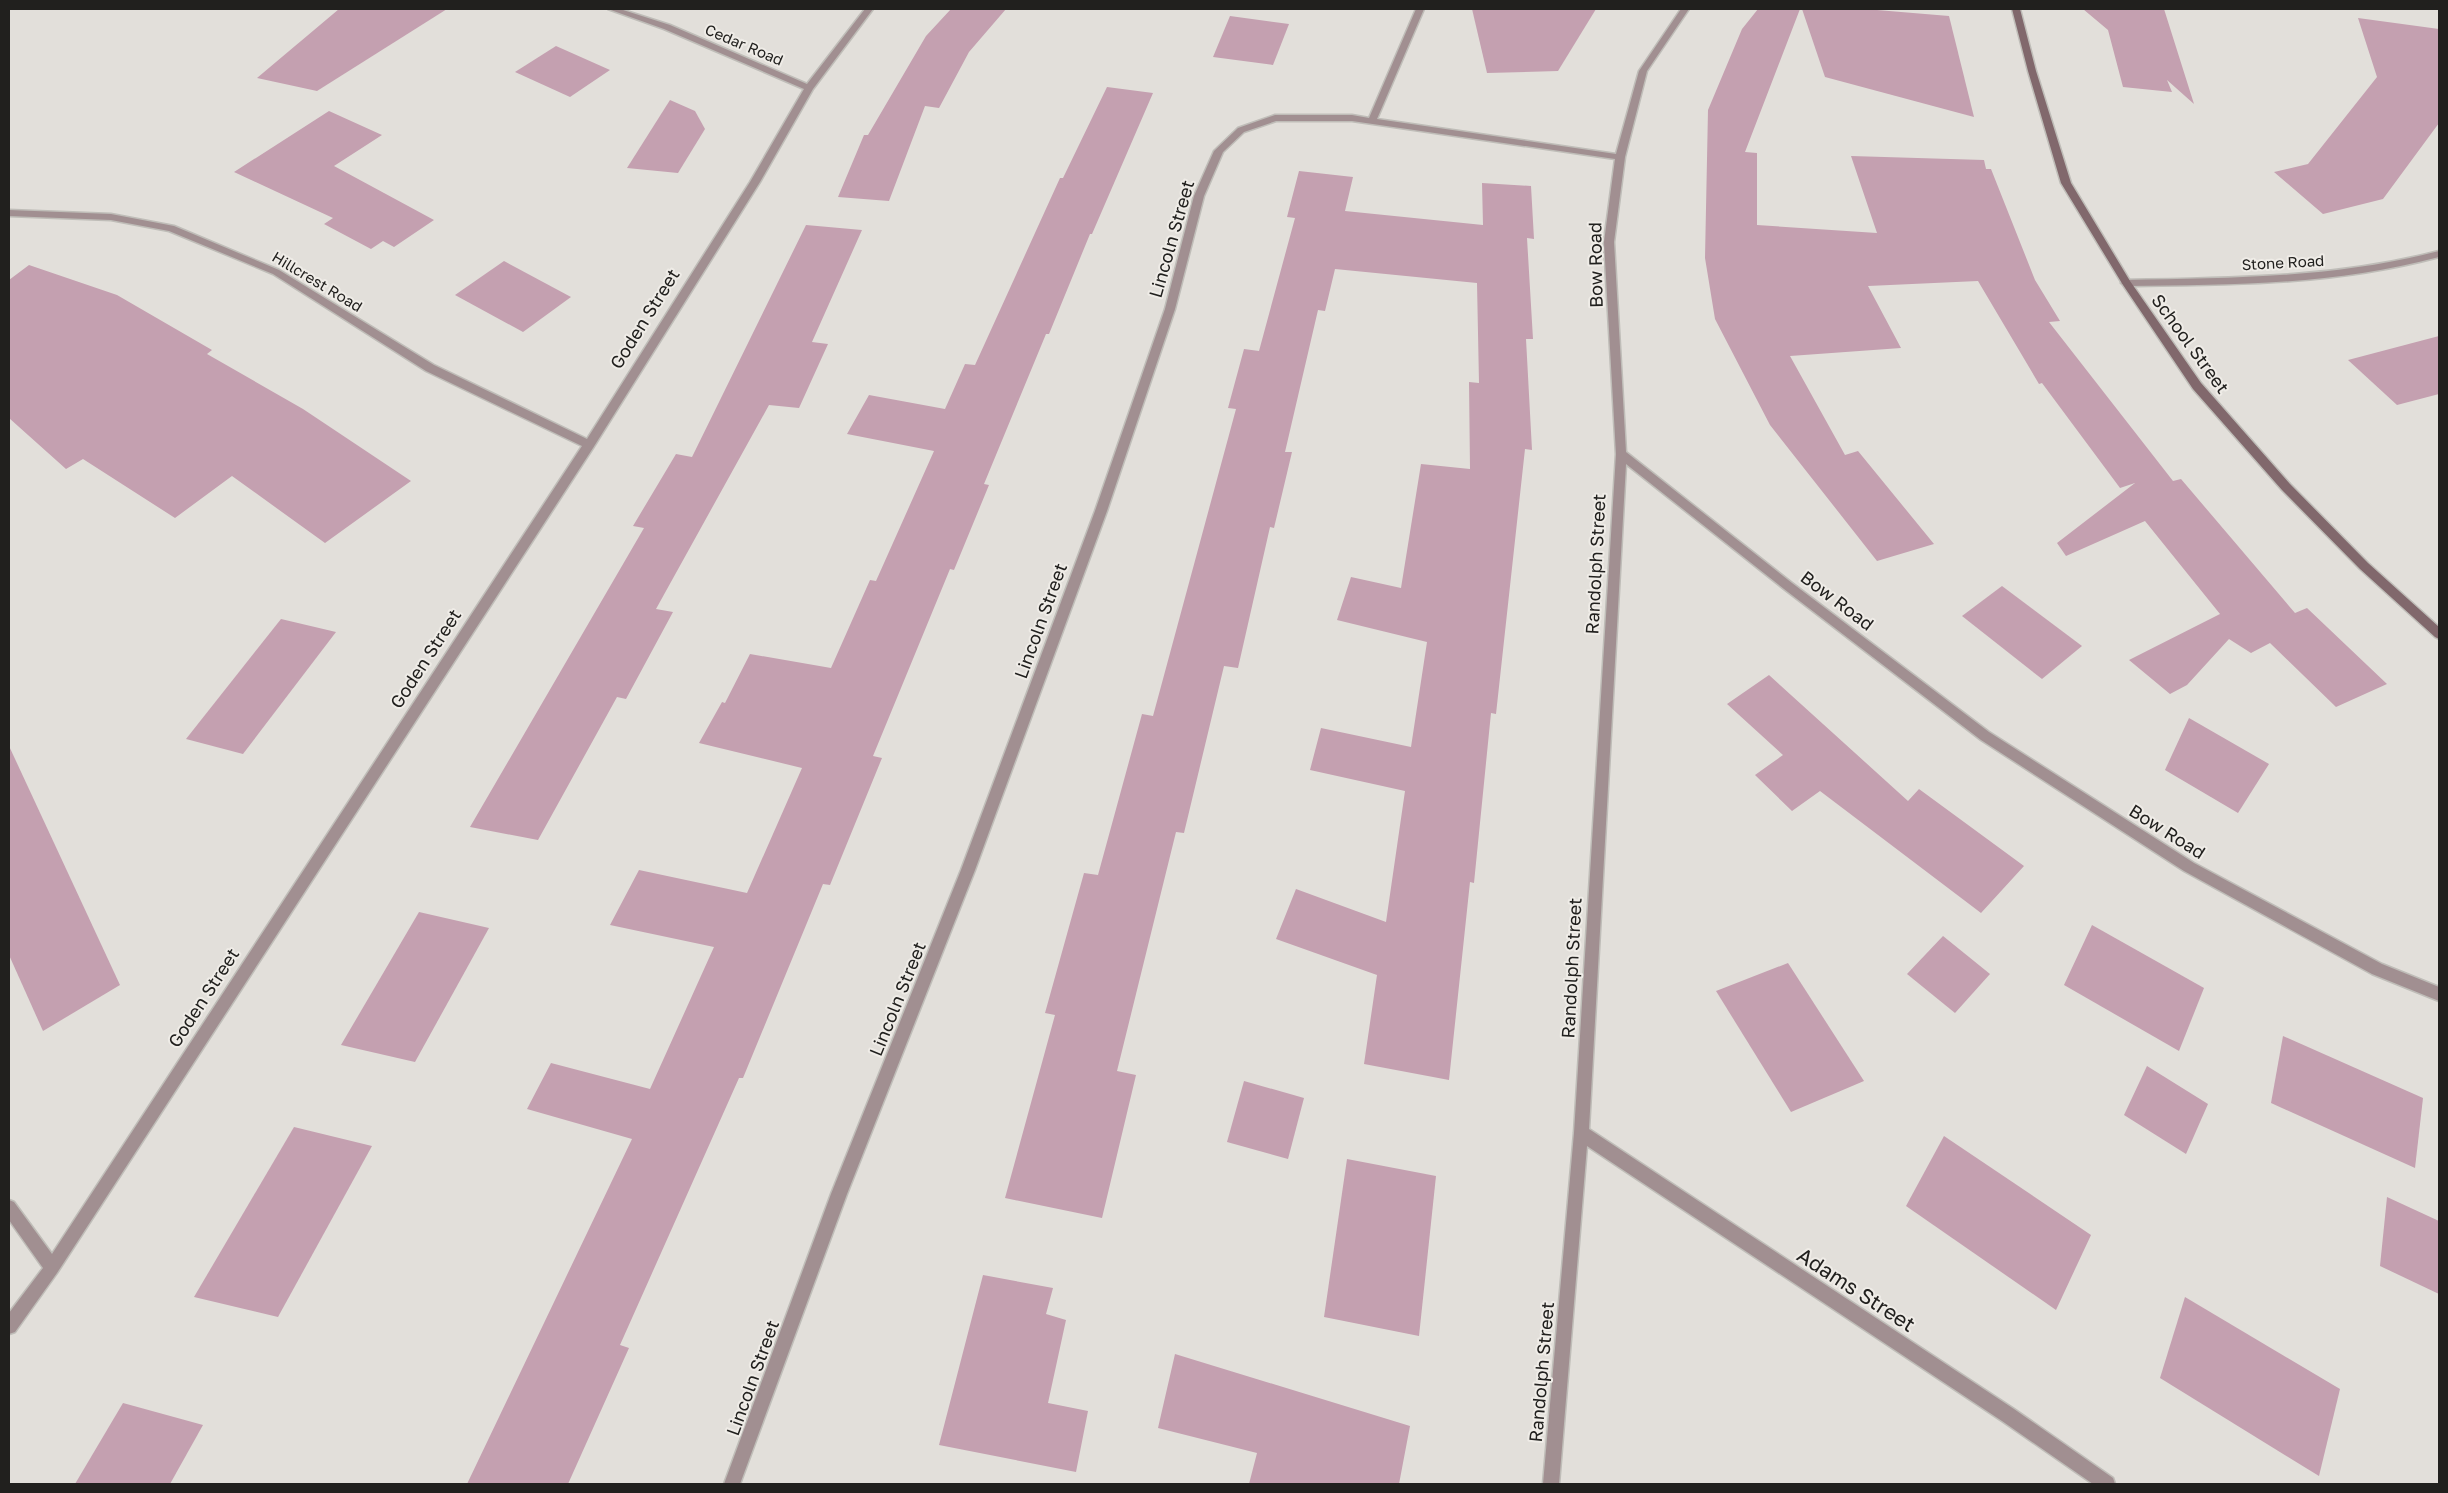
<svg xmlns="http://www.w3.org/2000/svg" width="2448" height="1493" font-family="'Golos Text',sans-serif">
  <rect width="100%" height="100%" fill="#e2dfda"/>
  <g fill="#c4a0b0">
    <path d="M339,9H447L317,91L257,78Z"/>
    <path d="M951,9H1006L969,52L939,108L925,106L889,201L838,197L864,135H868L926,36Z"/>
    <path d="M1472,9H1596L1558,71L1487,73Z"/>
    <path d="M1758,9H1800L1745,152L1757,153V225L1877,233L1851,156L1984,160L1986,169H1991L2035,280L2060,321L2049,322L2173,481L2181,479L2295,613L2307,608L2387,684L2336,707L2270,643L2251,653L2229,639L2187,685L2170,694L2129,660L2220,614L2145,521L2066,556L2057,543L2135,483L2120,488L2042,383L2039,384L1978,281L1868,286L1901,348L1790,356L1845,455L1858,451L1934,544L1877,561L1770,425L1715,319L1705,258L1708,110L1742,29Z"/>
    <path d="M1802,9H1865L1949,16L1974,117L1825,77Z"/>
    <path d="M2083,9H2164L2194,104L2167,80L2172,92L2123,87L2108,30Z"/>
    <path d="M1230,16L1289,24L1273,65L1213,57Z"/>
    <path d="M2358,18L2439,29V123L2383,199L2323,214L2274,172L2308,164L2377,77Z"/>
    <path d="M556,46L610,70L570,97L515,72Z"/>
    <path d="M1107,87L1153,93L1092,234H1090L1049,334H1046L984,484L989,485L954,570L950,569L873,756L882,758L830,885L823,884L743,1078H739L620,1345L629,1348L568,1484H467L632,1139L527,1109L551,1063L650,1089L714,947L610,925L639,870L747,893L802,768L699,743L722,702L725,703L750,654L831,668L870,580L876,581L934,451L847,434L869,395L945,409L965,364L975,365L1060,178H1063Z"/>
    <path d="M670,100L695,111L705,129L678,173L627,168Z"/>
    <path d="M329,111L382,135L334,166L434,220L394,247L383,241L371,249L324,224L333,218L234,172Z"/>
    <path d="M1299,171L1353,177L1345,211L1483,225L1482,183L1531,186L1534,239L1527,238L1533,339H1526L1532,450L1525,449L1496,714L1491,713L1474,883L1470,882L1449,1080L1364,1064L1377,975L1276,939L1296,889L1386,922L1405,791L1310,770L1321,728L1411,747L1427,642L1337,620L1351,577L1401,588L1421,464L1470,469L1469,382L1479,383L1477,283L1335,269L1325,311L1318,310L1285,452H1292L1274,528L1270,527L1238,668L1224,666L1184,833L1176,832L1117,1071L1136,1075L1102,1218L1005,1198L1055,1015L1045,1013L1084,873L1098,875L1142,714L1153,716L1236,409L1228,408L1244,349L1259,351L1295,218L1287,217Z"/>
    <path d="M806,225L862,230L812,342L828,344L799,408L769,405L656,609L673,612L626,699L617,697L538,840L470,827L644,528L633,526L676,454L692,457Z"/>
    <path d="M504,261L571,297L523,332L455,295Z"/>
    <path d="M29,265L117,295L212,350L207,354L303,409L411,481L325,543L232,476L175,518L83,459L66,469L9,418V280Z"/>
    <path d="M2439,336V394L2397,405L2348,360Z"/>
    <path d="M2002,586L2082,646L2042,679L1962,616Z"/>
    <path d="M281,619L336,632L243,754L186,739Z"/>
    <path d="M1769,675L1908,801L1919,789L2024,866L1981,913L1820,791L1792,811L1755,775L1783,755L1727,704Z"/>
    <path d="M2189,718L2269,764L2238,813L2165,770Z"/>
    <path d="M9,746L120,985L43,1031L9,955Z"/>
    <path d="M419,912L489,928L415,1062L341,1045Z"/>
    <path d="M2092,925L2204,988L2179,1051L2064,985Z"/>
    <path d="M1943,936L1990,974L1955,1013L1907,974Z"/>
    <path d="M1788,963L1864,1081L1791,1112L1716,991Z"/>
    <path d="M2283,1036L2423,1098L2415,1168L2271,1103Z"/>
    <path d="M2147,1066L2208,1104L2186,1154L2124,1115Z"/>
    <path d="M1244,1081L1304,1098L1288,1159L1227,1142Z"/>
    <path d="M294,1127L372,1146L278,1317L194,1297Z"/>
    <path d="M1944,1136L2091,1235L2056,1310L1906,1206Z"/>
    <path d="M1347,1159L1436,1176L1419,1336L1324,1317Z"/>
    <path d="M2387,1197L2439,1221V1294L2380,1266Z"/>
    <path d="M983,1275L1053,1288L1046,1314L1066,1320L1048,1403L1088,1411L1076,1472L939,1445Z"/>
    <path d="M2185,1297L2340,1389L2319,1476L2160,1378Z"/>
    <path d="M1175,1354L1410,1426L1399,1484H1249L1257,1453L1158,1428Z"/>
    <path d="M123,1403L203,1425L170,1484H75Z"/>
  </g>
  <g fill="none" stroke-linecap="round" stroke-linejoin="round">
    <defs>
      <g id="street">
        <path d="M608,9H620L670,25L807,84L865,9H873L813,89L760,182L593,448L57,1273L15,1332L9,1334V1313L43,1268L9,1220V1200L14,1202L52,1254L582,446L426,371L273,274L169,231L111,220L9,216V210L111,214L174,226L279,270L434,365L587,439L750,182L804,89L664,29Z"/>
        <path d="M1416,9H1424L1377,119L1616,154L1639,71L1681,9H1689L1647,71L1625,157L1614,242L1626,452L1792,583L1989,732L2194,863L2382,964L2439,987V1001L2372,974L2184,871L1981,740L1784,589L1626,464L1589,1129L2014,1409L2113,1478L2115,1484H2093L2002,1421L1587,1146L1559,1484H1543L1574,1133L1616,454L1604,242L1615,159L1352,121H1276L1244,132L1223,152L1204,196L1175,309L1107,511L975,870L847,1194L740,1484H724L831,1194L961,870L1095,511L1165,309L1194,196L1214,151L1238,128L1275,115H1352L1369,118Z"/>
        <path d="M2439,251V257C2335,285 2233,285 2126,286L2121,283L2126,280C2233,278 2335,278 2439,251Z"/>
      </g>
      <path id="secondary" d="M2012,9H2020L2036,71L2071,183L2130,281L2201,383L2290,484L2368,563L2439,627V639L2435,637L2360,569L2282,490L2193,389L2123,285L2061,183L2028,71Z"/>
    </defs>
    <use href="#street" stroke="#bfbdb8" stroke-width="3"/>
    <use href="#secondary" stroke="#bfbdb8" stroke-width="3"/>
    <use href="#street" fill="#a18f91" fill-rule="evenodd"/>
    <use href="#secondary" fill="#81686c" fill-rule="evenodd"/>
  </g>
  <g text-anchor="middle" stroke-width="4" stroke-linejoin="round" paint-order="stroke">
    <g font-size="15" fill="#21201e" stroke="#efece7">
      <text transform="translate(744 45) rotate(23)" y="5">Cedar Road</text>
      <text transform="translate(2283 263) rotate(-3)" y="5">Stone Road</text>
      <text transform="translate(317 282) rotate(31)" y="5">Hillcrest Road</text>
    </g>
    <g font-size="18" fill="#21201e" stroke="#efece7">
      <text transform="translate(1172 239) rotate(-74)" y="6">Lincoln Street</text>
      <text transform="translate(1596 265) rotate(-91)" y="6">Bow Road</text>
      <text transform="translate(645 319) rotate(-58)" y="6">Goden Street</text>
      <text transform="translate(2190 344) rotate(54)" y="6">School Street</text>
      <text transform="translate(1596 564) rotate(-87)" y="6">Randolph Street</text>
      <text transform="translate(1837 601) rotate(37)" y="6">Bow Road</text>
      <text transform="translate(1041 621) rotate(-70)" y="6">Lincoln Street</text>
      <text transform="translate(426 659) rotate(-57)" y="6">Goden Street</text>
      <text transform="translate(2167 832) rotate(32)" y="6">Bow Road</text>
      <text transform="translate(1572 968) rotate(-87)" y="6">Randolph Street</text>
      <text transform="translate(204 998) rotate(-57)" y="6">Goden Street</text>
      <text transform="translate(898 999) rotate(-68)" y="6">Lincoln Street</text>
      <text transform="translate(1542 1372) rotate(-85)" y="6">Randolph Street</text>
      <text transform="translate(753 1378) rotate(-70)" y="6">Lincoln Street</text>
    </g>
    <g font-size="21" fill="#21201e" stroke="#efece7">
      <text transform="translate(1856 1290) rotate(33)" y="7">Adams Street</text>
    </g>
  </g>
  <rect width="2448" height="1493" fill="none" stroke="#21201e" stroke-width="20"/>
</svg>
